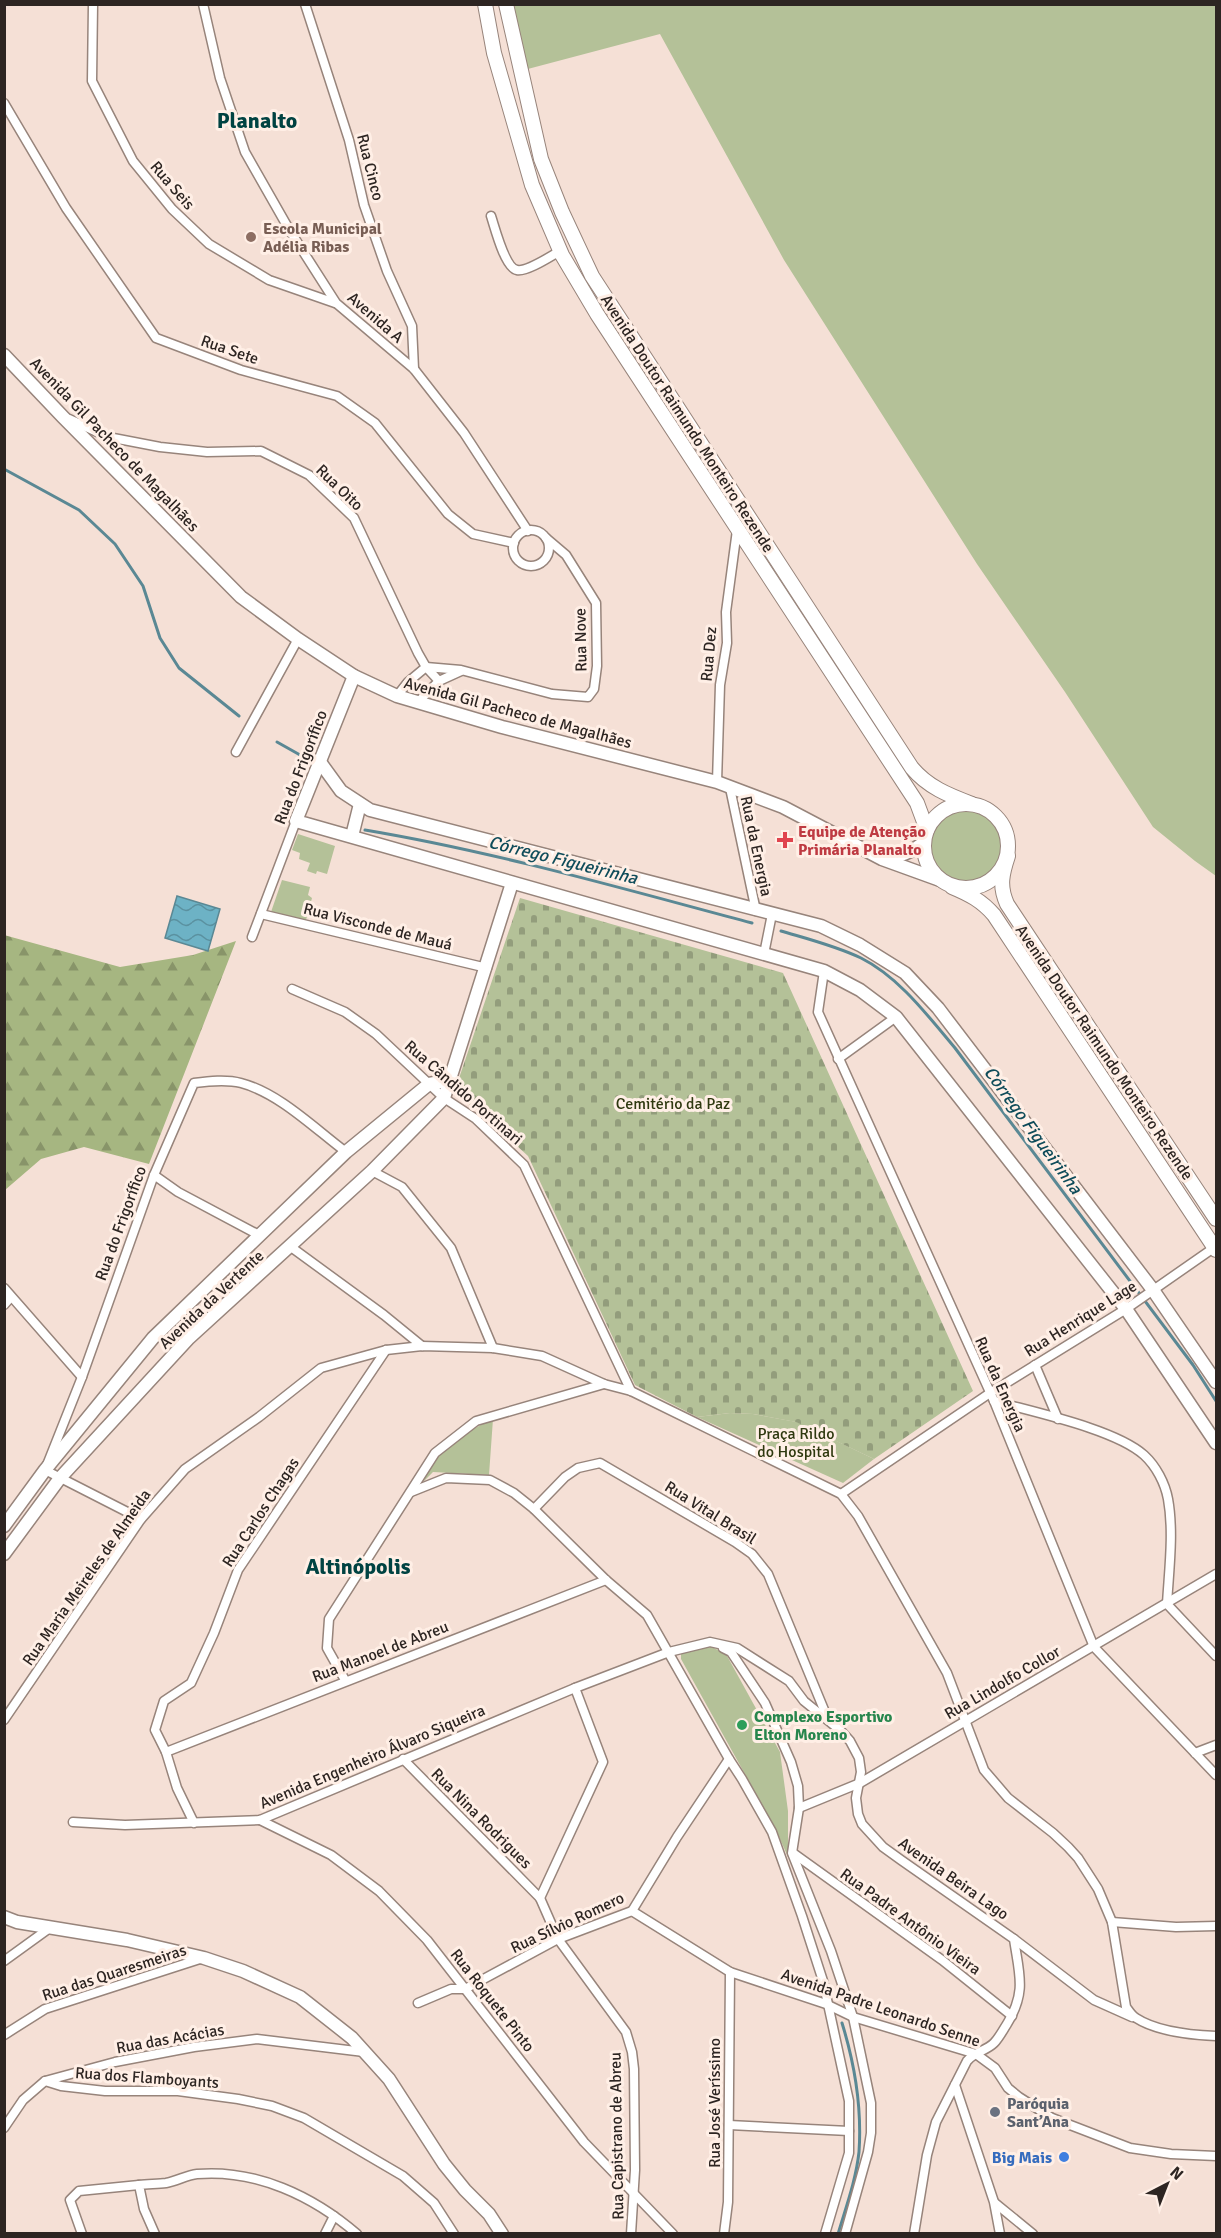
<svg xmlns="http://www.w3.org/2000/svg" width="1221" height="2238" font-family="Signika,sans-serif">
  <defs>
    <pattern id="forest-firs" width="22" height="20" patternUnits="userSpaceOnUse" patternTransform="scale(1.5)"><rect width="22" height="20" fill="#a6b681"/><path d="M5 1l3.5 6h-7zM16 11l3.5 6h-7z" fill="#889469"/></pattern>
    <pattern id="cemetery-stones" width="16" height="16" patternUnits="userSpaceOnUse" patternTransform="scale(1.5)"><rect width="16" height="16" fill="#b4c198"/><path d="M2 7V4a2 2 0 0 1 4 0v3zM10 15v-3a2 2 0 0 1 4 0v3z" fill="#939d7c"/></pattern>
    <pattern id="water-waves" width="16" height="10" patternUnits="userSpaceOnUse" patternTransform="scale(1.5)"><rect width="16" height="10" fill="#6db2c5"/><path d="M0 5q4-4 8 0t8 0" fill="none" stroke="#5a91a0"/></pattern>
  </defs>
  <rect width="100%" height="100%" fill="#f5e0d6"/>
  <g fill="#b4c198">
    <path d="M510,5H1216V876L1195,861L1153,827L1065,692L977,564L784,260L660,34L524,70Z"/>
    <circle cx="966" cy="846" r="37"/>
    <path d="M298,834L335,846L327,874L317,871L316,874L307,871L310,863L299,859L300,853L292,850Z"/>
    <path d="M282,880L310,887L308,895L312,898L306,920L271,912Z"/>
    <path d="M730,1413L753,1414L797,1422L874,1459L843,1483L697,1417Z"/>
    <path d="M493,1419L489,1475L433,1472L424,1481C428,1455 470,1429 493,1419Z"/>
    <path d="M712,1647L726,1654L780,1752L788,1811V1857L776,1830L681,1659V1654L692,1649Z"/>
  </g>
  <path fill="url(#forest-firs)" d="M4,935L120,967L193,955L236,941L149,1164L84,1147L41,1159L5,1190Z"/>
  <path fill="url(#cemetery-stones)" d="M520,898L783,973L973,1391L874,1459L796,1422L753,1414L730,1413L697,1417L635,1385L528,1156L481,1113L454,1093Z"/>
  <path fill="url(#water-waves)" stroke="#5a8894" stroke-width="1.5" d="M177,896L220,909L208,951L165,938Z"/>
  <g fill="none" stroke-linecap="round" stroke-linejoin="round">
    <g stroke="#5a8894" stroke-width="3">
      <path d="M4,469L79,510L115,544L143,586L160,638L179,668L239,716"/>
      <path d="M277,742L309,760"/>
      <path d="M365,830C496,852 624,889 752,923"/>
      <path d="M781,931C808,939 836,946 861,958C899,977 928,1016 955,1048L1193,1365L1216,1401"/>
      <path d="M838,2234C846,2207 856,2180 859,2152C862,2108 855,2065 842,2023"/>
    </g>
    <defs>
      <g id="street">
        <path d="M93,4L92,81L133,161L172,209L209,244L269,280L335,303"/>
        <path d="M203,4L220,78L245,152L290,231L336,303L414,369L464,433L528,531"/>
        <path d="M305,4L349,140L364,205L387,271L412,326L414,369"/>
        <path d="M4,103L66,208L156,338L241,370L337,396L375,423L448,514L473,534L514,543"/>
        <path d="M491,216C495,228 505,268 517,270C527,272 551,256 560,251"/>
        <path d="M69,419L108,437L160,447L207,452L261,451L309,475L354,518L418,653L426,667L439,681"/>
        <circle cx="531" cy="548" r="18"/>
        <path d="M397,696L408,682L426,667L461,670L552,694L588,697L594,689L597,666L596,603L566,555L546,538"/>
        <path d="M418,702L439,681L461,671"/>
        <path d="M236,752L298,639"/>
        <path d="M717,782L720,685L727,643L726,612L737,530"/>
        <path d="M730,788L756,911"/>
        <path d="M261,914L487,968"/>
        <path d="M252,937L296,821"/>
        <path d="M764,954L772,914"/>
        <path d="M824,971L818,1012L994,1401L1094,1647L1216,1775"/>
        <path d="M292,989L345,1012L376,1034L444,1098L476,1119L524,1165L631,1391"/>
        <path d="M838,1059L896,1017"/>
        <path d="M372,1171L402,1187L451,1248L493,1348"/>
        <path d="M154,1175L178,1192L259,1235"/>
        <path d="M291,1247L384,1315L422,1346"/>
        <path d="M4,1288L82,1377"/>
        <path d="M4,1305L11,1297"/>
        <path d="M1035,1365L1058,1419"/>
        <path d="M994,1401C1033,1412 1115,1429 1144,1455C1156,1466 1165,1483 1168,1499C1174,1532 1169,1570 1167,1604L1216,1656"/>
        <path d="M411,1492L446,1478L490,1480L514,1493L534,1509L606,1580L647,1615L729,1759L742,1779L772,1832L802,1916L823,1981L849,2101V2153L825,2234"/>
        <path d="M841,1494L990,1393L1126,1309L1215,1247"/>
        <path d="M534,1509L565,1477L578,1468L600,1463L735,1542L752,1554L768,1574L827,1717"/>
        <path d="M141,1519L45,1470L82,1377L154,1175L194,1083C209,1081 226,1079 241,1083C279,1093 314,1128 346,1152"/>
        <path d="M723,1648L731,1652L765,1703L791,1762L798,1786L799,1808L792,1853L831,1951L853,2017L871,2103V2133L868,2152L845,2234"/>
        <path d="M345,1680L327,1648L329,1619L435,1453L476,1421L604,1384"/>
        <path d="M4,1720L141,1519L185,1469L259,1417L321,1368L386,1350L422,1346L493,1348L542,1356L604,1384L631,1391L841,1494L858,1516L947,1673L984,1770L1008,1798L1053,1833L1068,1847L1078,1858L1098,1889L1112,1922L1126,2007C1129,2011 1132,2016 1136,2018C1156,2031 1193,2035 1216,2036"/>
        <path d="M166,1752L606,1580"/>
        <path d="M1195,1753L1216,1745"/>
        <path d="M403,1759L540,1898L558,1939L626,2032L632,2052L634,2069L635,2170L631,2234"/>
        <path d="M799,1808L860,1783L1216,1574"/>
        <path d="M260,1820L331,1855L379,1891L427,1940L584,2142L673,2234"/>
        <path d="M73,1822L125,1825L260,1820L575,1688L669,1652L710,1642L737,1648L789,1681L804,1701L841,1731L850,1741L859,1758L861,1772L856,1798L858,1814L862,1824L883,1847L901,1860L1014,1939C1019,1974 1027,1991 1007,2024C1003,2030 999,2038 994,2043C986,2051 974,2052 967,2061L936,2122L927,2155L914,2234"/>
        <path d="M194,1823L177,1788L166,1752L155,1730L164,1701L191,1683L214,1633L238,1570L386,1350"/>
        <path d="M793,1853L942,1960L1012,2016"/>
        <path d="M540,1898L603,1762L575,1688"/>
        <path d="M632,1911L730,1972L826,2004L853,2017L976,2054L995,2068L1008,2088L1019,2097L1052,2118L1130,2148L1171,2154L1216,2156"/>
        <path d="M1112,1922L1176,1927L1216,1926"/>
        <path d="M1014,1939L1094,2000L1132,2017"/>
        <path d="M4,1961L51,1927"/>
        <path d="M418,2003L451,1989H465L558,1939L632,1911L677,1837L729,1759"/>
        <path d="M4,2035L45,2009L203,1958"/>
        <path d="M45,2081L61,2086L105,2091H178L238,2099L272,2106L304,2118L403,2176L434,2203L454,2234"/>
        <path d="M955,2085L994,2202L1000,2234"/>
        <path d="M729,2125L849,2131"/>
        <path d="M4,2128L23,2100L45,2081L115,2062L194,2047L257,2039L364,2052"/>
        <path d="M995,2203L1033,2234"/>
        <path d="M82,2234L70,2200L79,2191L139,2185"/>
        <path d="M155,2234L144,2209L139,2185C148,2184 158,2184 166,2183C177,2181 187,2175 197,2174C256,2169 313,2196 357,2234"/>
        <path d="M325,2234L334,2216"/>
        <path d="M724,2234L728,2202L730,1972"/>
      </g>
      <g id="secondary">
        <path d="M4,355L63,417L241,597L298,639L354,676L397,696L502,727L717,782L783,807L882,859L940,880"/>
        <path d="M354,676L296,821L824,971L860,990L896,1017L1126,1309L1216,1443"/>
        <path d="M320,762L341,791L370,810L821,926L860,945L905,973L938,1008L1153,1290L1216,1382"/>
        <path d="M352,836L360,804"/>
        <path d="M884,859C899,856 911,853 923,843"/>
        <path d="M4,1526L45,1470L153,1338L346,1152L429,1084L451,1080"/>
        <path d="M4,1554L60,1478L189,1338L372,1171L444,1098L512,883"/>
        <path d="M4,1917L17,1922L127,1940L204,1958L243,1971L300,1997L352,2038L389,2079L444,2164L465,2190L489,2214L502,2234"/>
      </g>
      <g id="primary">
        <path d="M485,4L494,53L532,185L562,255L597,314L917,803L927,830"/>
        <path d="M506,4L541,159L562,212L592,276L912,768C928,787 948,795 972,804"/>
        <circle cx="966" cy="846" r="42"/>
        <path d="M1008,856C1002,874 999,886 1007,904L1216,1219"/>
        <path d="M952,887C969,894 982,901 994,915L1216,1250"/>
      </g>
    </defs>
    <use href="#street" stroke="#97847b" stroke-width="11"/>
    <use href="#secondary" stroke="#97847b" stroke-width="15"/>
    <use href="#primary" stroke="#97847b" stroke-width="16"/>
    <use href="#street" stroke="#fff" stroke-width="8"/>
    <use href="#secondary" stroke="#fff" stroke-width="12"/>
    <use href="#primary" stroke="#fff" stroke-width="14"/>
  </g>
  <circle fill="#8d6e63" stroke="#ffefe6" stroke-width="2" cx="251" cy="237" r="6"/>
  <path fill="#e0444e" stroke="#ffefe6" stroke-width="2" d="M782 831h6v6h6v6h-6v6h-6v-6h-6v-6h6z"/>
  <circle fill="#2e9e5b" stroke="#ffefe6" stroke-width="2" cx="742" cy="1725" r="6"/>
  <circle fill="#6b7280" stroke="#ffefe6" stroke-width="2" cx="995" cy="2112" r="6"/>
  <circle fill="#3f7fe0" stroke="#ffefe6" stroke-width="2" cx="1064" cy="2157" r="6"/>
  <g text-anchor="middle" stroke-width="6" stroke-linejoin="round" paint-order="stroke">
    <g font-size="16" fill="#2d2522" stroke="#ffefe6">
      <text transform="translate(371 167) rotate(76)" y="6">Rua Cinco</text>
      <text transform="translate(173 185) rotate(49)" y="6">Rua Seis</text>
      <text transform="translate(376 317) rotate(41)" y="6">Avenida A</text>
      <text transform="translate(230 349) rotate(19)" y="6">Rua Sete</text>
      <text transform="translate(688 423) rotate(57)" y="6">Avenida Doutor Raimundo Monteiro Rezende</text>
      <text transform="translate(115 444) rotate(46)" y="6">Avenida Gil Pacheco de Magalhães</text>
      <text transform="translate(340 487) rotate(44)" y="6">Rua Oito</text>
      <text transform="translate(580 640) rotate(-91)" y="6">Rua Nove</text>
      <text transform="translate(708 654) rotate(-85)" y="6">Rua Dez</text>
      <text transform="translate(518 712) rotate(15)" y="6">Avenida Gil Pacheco de Magalhães</text>
      <text transform="translate(300 767) rotate(-69)" y="6">Rua do Frigorífico</text>
      <text transform="translate(757 846) rotate(78)" y="6">Rua da Energia</text>
      <text transform="translate(378 926) rotate(14)" y="6">Rua Visconde de Mauá</text>
      <text transform="translate(1105 1052) rotate(56)" y="6">Avenida Doutor Raimundo Monteiro Rezende</text>
      <text transform="translate(464 1092) rotate(41)" y="6">Rua Cândido Portinari</text>
      <text transform="translate(120 1223) rotate(-70)" y="6">Rua do Frigorífico</text>
      <text transform="translate(211 1299) rotate(-43)" y="6">Avenida da Vertente</text>
      <text transform="translate(1080 1318) rotate(-32)" y="6">Rua Henrique Lage</text>
      <text transform="translate(1001 1384) rotate(66)" y="6">Rua da Energia</text>
      <text transform="translate(260 1512) rotate(-57)" y="6">Rua Carlos Chagas</text>
      <text transform="translate(711 1512) rotate(32)" y="6">Rua Vital Brasil</text>
      <text transform="translate(86 1577) rotate(-55)" y="6">Rua Maria Meireles de Almeida</text>
      <text transform="translate(380 1651) rotate(-21)" y="6">Rua Manoel de Abreu</text>
      <text transform="translate(1002 1682) rotate(-30)" y="6">Rua Lindolfo Collor</text>
      <text transform="translate(372 1756) rotate(-23)" y="6">Avenida Engenheiro Álvaro Siqueira</text>
      <text transform="translate(482 1818) rotate(45)" y="6">Rua Nina Rodrigues</text>
      <text transform="translate(954 1878) rotate(35)" y="6">Avenida Beira Lago</text>
      <text transform="translate(911 1921) rotate(36)" y="6">Rua Padre Antônio Vieira</text>
      <text transform="translate(567 1922) rotate(-25)" y="6">Rua Sílvio Romero</text>
      <text transform="translate(114 1972) rotate(-18)" y="6">Rua das Quaresmeiras</text>
      <text transform="translate(493 2000) rotate(52)" y="6">Rua Roquete Pinto</text>
      <text transform="translate(881 2007) rotate(19)" y="6">Avenida Padre Leonardo Senne</text>
      <text transform="translate(170 2038) rotate(-10)" y="6">Rua das Acácias</text>
      <text transform="translate(147 2077) rotate(4)" y="6">Rua dos Flamboyants</text>
      <text transform="translate(714 2103) rotate(-90)" y="6">Rua José Veríssimo</text>
      <text transform="translate(616 2136) rotate(-91)" y="6">Rua Capistrano de Abreu</text>
    </g>
    <g font-size="16" font-weight="bold" fill="#785e54" stroke="#ffefe6" text-anchor="start">
      <text x="263" y="234">Escola Municipal<tspan x="263" dy="18">Adélia Ribas</tspan></text>
    </g>
    <g font-size="16" font-weight="bold" fill="#be3a42" stroke="#ffefe6" text-anchor="start">
      <text x="798" y="837">Equipe de Atenção<tspan x="798" dy="18">Primária Planalto</tspan></text>
    </g>
    <g font-size="16" fill="#2e380f" stroke="#ffefe6">
      <text x="673" y="1109">Cemitério da Paz</text>
      <text x="796" y="1439">Praça Rildo<tspan x="796" dy="18">do Hospital</tspan></text>
    </g>
    <g font-size="16" font-weight="bold" fill="#27864d" stroke="#ffefe6" text-anchor="start">
      <text x="754" y="1722">Complexo Esportivo<tspan x="754" dy="18">Elton Moreno</tspan></text>
    </g>
    <g font-size="16" font-weight="bold" fill="#5b616d" stroke="#ffefe6" text-anchor="start">
      <text x="1007" y="2109">Paróquia<tspan x="1007" dy="18">Sant’Ana</tspan></text>
    </g>
    <g font-size="16" font-weight="bold" fill="#366cbe" stroke="#ffefe6" text-anchor="end">
      <text x="1052" y="2163">Big Mais</text>
    </g>
    <g font-size="18" font-style="italic" fill="#0f4c5a" stroke="#ffefe6">
      <text transform="translate(563 860) rotate(14)" y="6">Córrego Figueirinha</text>
      <text transform="translate(1033 1130) rotate(54)" y="6">Córrego Figueirinha</text>
    </g>
    <g font-size="22" font-weight="bold" fill="#004342" stroke="#ffefe6">
      <text x="257" y="128">Planalto</text>
      <text x="358" y="1574">Altinópolis</text>
    </g>
  </g>
  <rect width="1221" height="2238" fill="none" stroke="#2d2522" stroke-width="12"/>
  <g transform="translate(1167 2184) rotate(42)" stroke="#ffefe6" stroke-width="4.5" paint-order="stroke">
  <path d="M0-4.5L10 22L0 15L-10 22Z" fill="#2d2522"/>
  <text y="-9" font-size="16" font-weight="bold" text-anchor="middle" fill="#2d2522">N</text>
  </g>
</svg>
